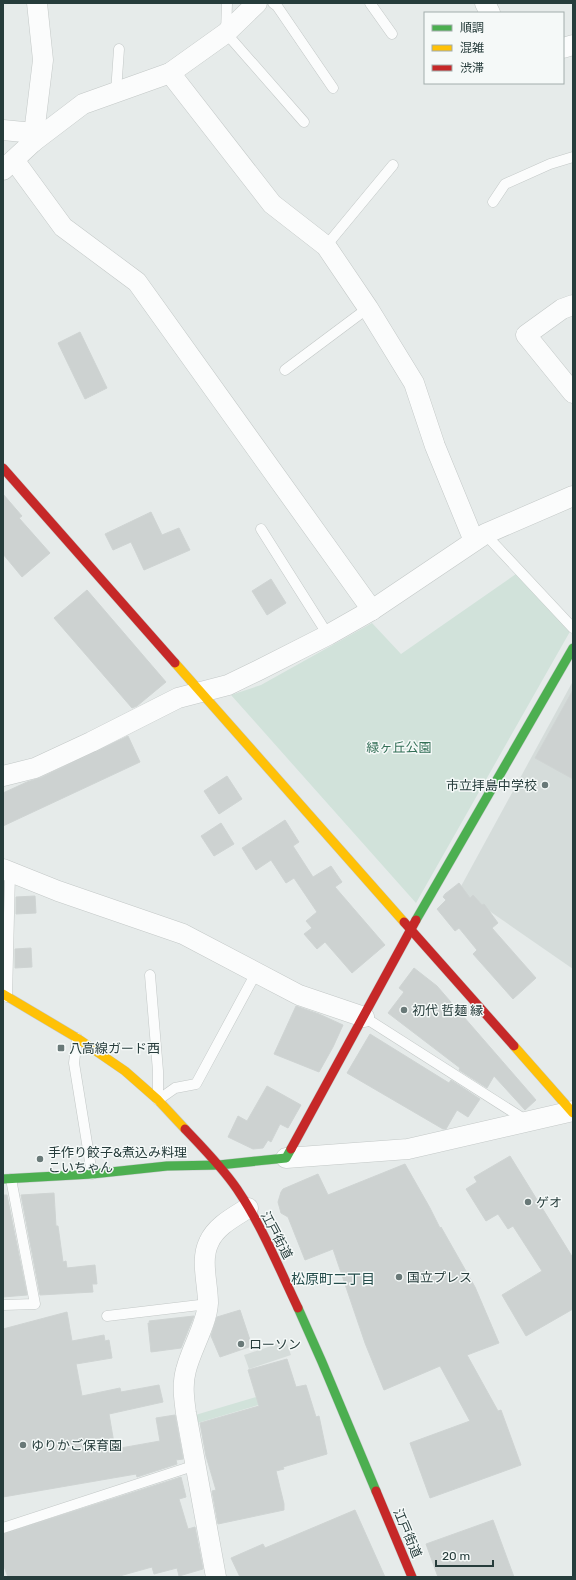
<svg xmlns="http://www.w3.org/2000/svg" width="576" height="1580" font-family="Rubik,'Noto Sans JP',sans-serif">
  <rect width="100%" height="100%" fill="#e6ebea"/>
  <g fill="#d5dcda">
    <path d="M573,681V969L459,890Z"/>
    <path d="M286,1341L291,1355L249,1369L244,1355Z"/>
  </g>
  <g fill="#d1e2da">
    <path d="M516,574L572,628L416,903L231,695L261,685L372,623L401,654Z"/>
    <path d="M263,1395L265,1403L194,1424L192,1416Z"/>
  </g>
  <g fill="#cdd2d1" stroke="#cfd4d3">
    <path d="M80,332L107,388L85,399L58,343Z"/>
    <path d="M3,494L22,516L19,518L50,553L22,577L3,554Z"/>
    <path d="M151,512L162,535L179,528L190,550L144,570L131,542L113,550L105,534Z"/>
    <path d="M271,579L286,603L267,615L252,591Z"/>
    <path d="M87,590L166,682L137,706L132,708L54,618Z"/>
    <path d="M573,690V779L535,758Z"/>
    <path d="M128,736L140,762L3,826V793L27,782L40,778Z"/>
    <path d="M227,776L242,799L219,814L204,791Z"/>
    <path d="M285,820L299,842L293,846L313,877L331,866L342,882L335,887L385,945L352,973L325,942L317,949L304,934L312,928L306,921L317,912L294,878L286,883L271,860L256,870L242,848Z"/>
    <path d="M221,823L234,844L214,856L201,836Z"/>
    <path d="M459,883L470,898L473,895L482,905L484,904L498,923L492,928L536,978L513,999L473,954L477,950L459,928L455,931L437,909L446,900L443,897L445,894Z"/>
    <path d="M35,896L36,913L16,914V897Z"/>
    <path d="M31,948L32,967L15,968V949Z"/>
    <path d="M414,968L437,986L536,1100L525,1110L494,1076L487,1088L459,1070L460,1068L388,1013L404,992L399,988Z"/>
    <path d="M296,1006L319,1014L343,1025L333,1047L319,1072L274,1054Z"/>
    <path d="M370,1034L449,1083L451,1080L480,1099L468,1117L457,1110L446,1129H443L347,1073Z"/>
    <path d="M267,1086L301,1105L288,1128L280,1124L271,1142L268,1140L263,1148L253,1149L228,1137L238,1116L247,1121Z"/>
    <path d="M510,1156L573,1258V1309L526,1336L502,1295L542,1271L513,1226L508,1229L498,1214L486,1221L466,1189L477,1182L474,1177Z"/>
    <path d="M405,1164L430,1208L440,1228L441,1227L475,1287L499,1343L467,1355L498,1411L501,1410L521,1465L430,1498L410,1443L470,1421L440,1366L384,1390L365,1343L333,1249L305,1260L288,1217L281,1213L278,1202L281,1192L283,1189L318,1174L328,1195Z"/>
    <path d="M54,1193L56,1226H58L63,1262L66,1261L67,1268L95,1265L97,1284H92L93,1292L40,1295L21,1195Z"/>
    <path d="M3,1195H7L27,1295L3,1297Z"/>
    <path d="M240,1310L252,1346L220,1357L211,1336L217,1317Z"/>
    <path d="M67,1312L72,1341L104,1335L105,1341L109,1340L112,1358L76,1364L82,1396L120,1388L121,1392L159,1385L163,1402L109,1414L115,1449L160,1441L156,1418L175,1415L183,1459L176,1460L177,1464L137,1477L136,1474L3,1497V1329Z"/>
    <path d="M194,1316L181,1348L151,1352L148,1323H150L149,1321Z"/>
    <path d="M287,1359L296,1387L306,1385L316,1417L319,1416L327,1454L283,1467L284,1469L276,1471L284,1504V1510L218,1524L212,1491L216,1490L206,1456L200,1423L259,1406L248,1370Z"/>
    <path d="M181,1477L186,1497L179,1499L188,1529L195,1527L203,1569L179,1576L177,1568L154,1574L152,1567L116,1577H8L3,1564V1534Z"/>
    <path d="M355,1510L385,1577H240L231,1558L263,1544L265,1548Z"/>
    <path d="M493,1520L514,1577H438L426,1544Z"/>
  </g>
  <g fill="none" stroke-linecap="round" stroke-linejoin="round">
    <defs>
      <g id="lane">
        <path d="M227,3L226,33L304,122"/>
        <path d="M273,3L277,6L333,88"/>
        <path d="M370,3L392,34"/>
        <path d="M116,92L119,49"/>
        <path d="M493,202L505,184L550,164L573,157"/>
        <path d="M326,246L393,165"/>
        <path d="M285,370L368,308"/>
        <path d="M261,529L328,635"/>
        <path d="M485,534L573,628"/>
        <path d="M150,975L158,1071V1098"/>
        <path d="M7,997L10,873"/>
        <path d="M364,1017L527,1121"/>
        <path d="M77,1038L74,1063L92,1174"/>
        <path d="M158,1100L175,1088L196,1084L256,973"/>
        <path d="M3,1305L35,1304L11,1179"/>
        <path d="M107,1316L208,1304"/>
        <path d="M3,1528L196,1465"/>
      </g>
      <g id="street">
        <path d="M485,3L490,13"/>
        <path d="M563,48L573,45"/>
        <path d="M170,73L272,204L326,246L368,308L414,383L435,446L474,541"/>
        <path d="M3,130L34,133"/>
        <path d="M33,142L43,60L37,3"/>
        <path d="M14,160L63,227L137,282L372,610"/>
        <path d="M3,170L33,142L83,104L170,73L226,33L257,3"/>
        <path d="M573,305L562,309L526,335L573,393"/>
        <path d="M3,776L35,768L91,742L178,698L228,685L259,670L328,635L372,610L485,534L573,496"/>
        <path d="M3,869L58,891L183,934L299,995L364,1017"/>
        <path d="M286,1158L408,1149L573,1111"/>
        <path d="M216,1577L186,1413C184,1399 182,1384 186,1370C191,1349 207,1324 208,1303C208,1283 200,1260 209,1242C216,1226 234,1217 248,1208"/>
      </g>
      <g id="fast">
        <path d="M416,920L573,648"/>
        <path d="M3,1179L92,1174L167,1166L219,1165L286,1158L291,1149"/>
        <path d="M298,1308L322,1362L376,1491"/>
      </g>
      <g id="slow">
        <path d="M175,663L404,922"/>
        <path d="M3,994L77,1038L125,1071L158,1100L185,1129"/>
        <path d="M514,1046L573,1113"/>
      </g>
      <g id="jam">
        <path d="M3,468L175,663"/>
        <path d="M404,922L514,1046"/>
        <path d="M185,1129C203,1148 222,1167 237,1189C262,1226 279,1268 298,1308"/>
        <path d="M291,1149L416,920"/>
        <path d="M376,1491L412,1577"/>
      </g>
    </defs>
    <use href="#lane" stroke="#c3c8c7" stroke-width="11"/>
    <use href="#street" stroke="#c3c8c7" stroke-width="21"/>
    <use href="#fast" stroke="#c3c9c8" stroke-width="10"/>
    <use href="#slow" stroke="#c3c9c8" stroke-width="10"/>
    <use href="#jam" stroke="#c3c9c8" stroke-width="10"/>
    <use href="#lane" stroke="#fbfcfc" stroke-width="10"/>
    <use href="#street" stroke="#fbfcfc" stroke-width="20"/>
    <use href="#fast" stroke="#4caf50" stroke-width="9"/>
    <use href="#slow" stroke="#ffc107" stroke-width="9"/>
    <use href="#jam" stroke="#c62828" stroke-width="9"/>
  </g>
  <g fill="#697978" stroke="#f5f9f8" stroke-width="1.5">
    <circle cx="545" cy="785" r="4"/>
    <circle cx="404" cy="1010" r="4"/>
    <rect x="57" y="1044" width="8" height="8" rx="2"/>
    <circle cx="40" cy="1159" r="4"/>
    <circle cx="528" cy="1202" r="4"/>
    <circle cx="399" cy="1277" r="4"/>
    <circle cx="241" cy="1344" r="4"/>
    <circle cx="23" cy="1445" r="4"/>
  </g>
  <g text-anchor="middle" stroke-width="3" stroke-linejoin="round" paint-order="stroke">
    <g font-size="13" fill="#346f57" stroke="#f5f9f8">
      <text x="399" y="752">緑ヶ丘公園</text>
    </g>
    <g font-size="13" fill="#263c3b" stroke="#f5f9f8" text-anchor="start">
      <text x="537" y="790" text-anchor="end">市立拝島中学校</text>
      <text x="412" y="1015">初代 哲麺 縁</text>
      <text x="69" y="1053">八高線ガード西</text>
      <text x="48" y="1157">手作り餃子&amp;煮込み料理<tspan x="48" dy="15">こいちゃん</tspan></text>
      <text x="536" y="1207">ゲオ</text>
      <text x="407" y="1282">国立プレス</text>
      <text x="249" y="1349">ローソン</text>
      <text x="31" y="1450">ゆりかご保育園</text>
    </g>
    <g font-size="13" fill="#263c3b" stroke="#f5f9f8">
      <text transform="translate(277 1235) rotate(62)" y="5">江戸街道</text>
      <text transform="translate(408 1533) rotate(67)" y="5">江戸街道</text>
    </g>
    <g font-size="14" fill="#244d4b" stroke="#f5f9f8">
      <text x="333" y="1284">松原町二丁目</text>
    </g>
  </g>
  <rect width="576" height="1580" fill="none" stroke="#263c3b" stroke-width="8"/>
  <rect x="424" y="12" width="140" height="72" fill="#f5f9f8" stroke="#a2adac"/>
  <rect x="432" y="25" width="20" height="6" fill="#4caf50" stroke="#a2adac"/>
  <text x="460" y="32" font-size="12" fill="#263c3b">順調</text>
  <rect x="432" y="45" width="20" height="6" fill="#ffc107" stroke="#a2adac"/>
  <text x="460" y="52" font-size="12" fill="#263c3b">混雑</text>
  <rect x="432" y="65" width="20" height="6" fill="#c62828" stroke="#a2adac"/>
  <text x="460" y="72" font-size="12" fill="#263c3b">渋滞</text>
  <path d="M436 1560v6h57v-6" fill="none" stroke="#263c3b" stroke-width="2"/>
  <text x="442" y="1560" font-size="12" fill="#263c3b" stroke="#f5f9f8" stroke-width="3" paint-order="stroke">20 m</text>
</svg>
